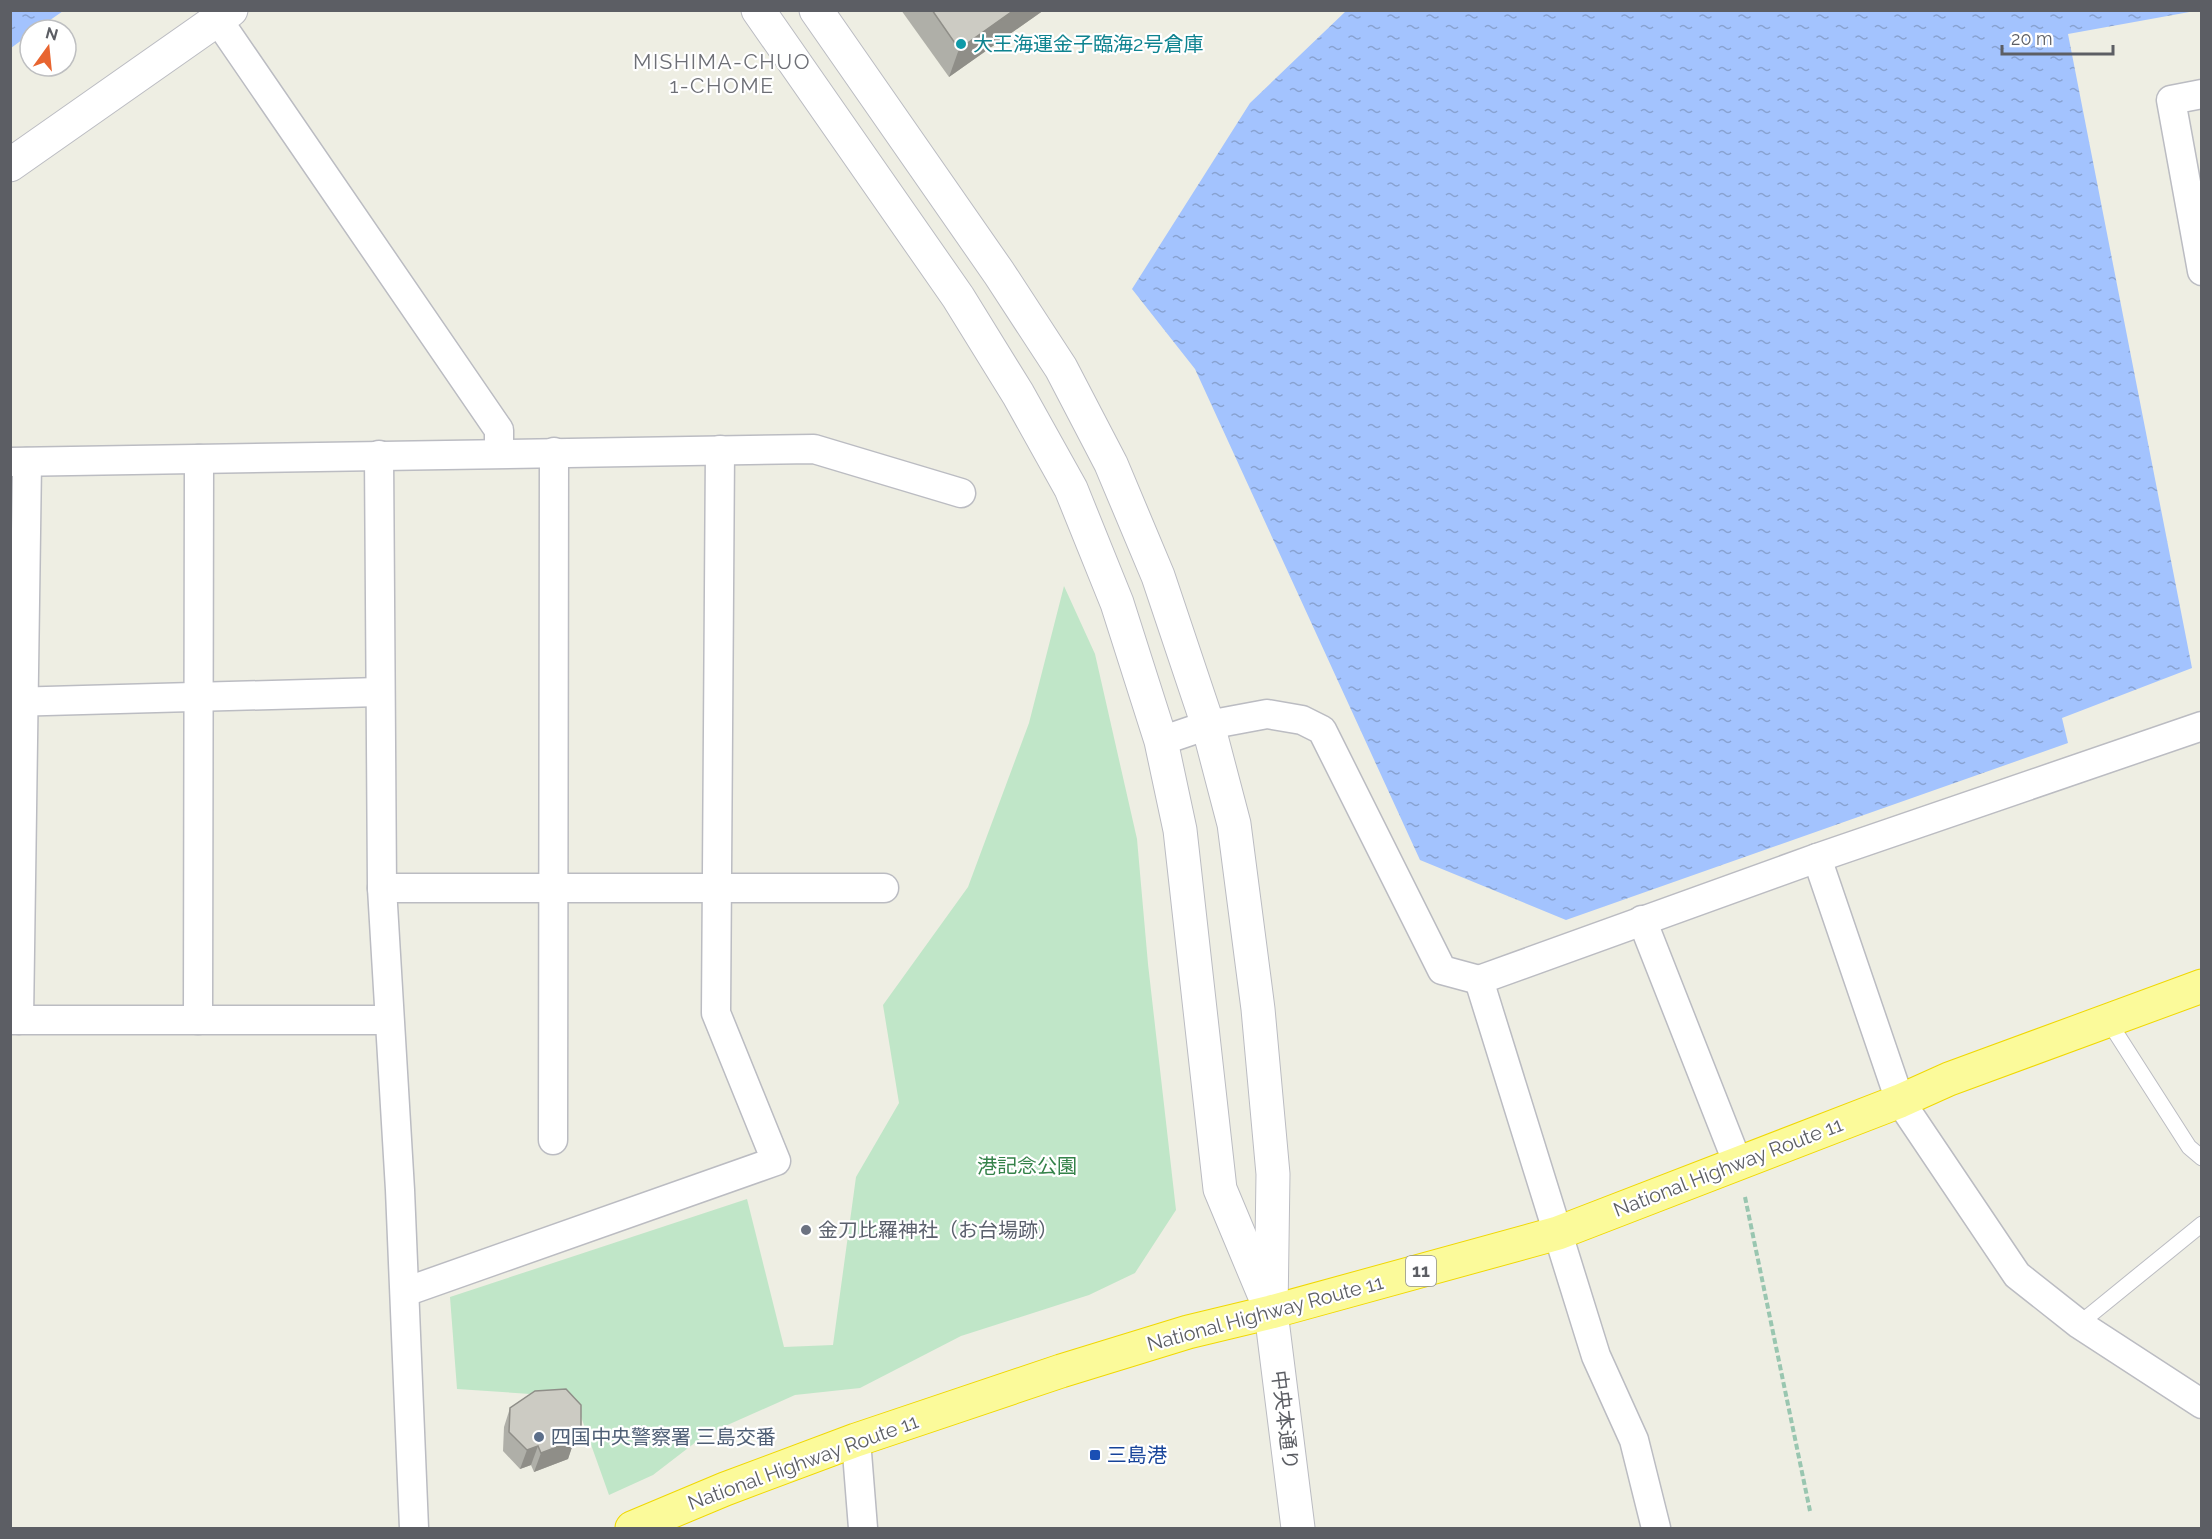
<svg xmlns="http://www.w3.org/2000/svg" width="2212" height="1539" font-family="Raleway,'Noto Sans JP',sans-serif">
  <defs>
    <pattern id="water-ripples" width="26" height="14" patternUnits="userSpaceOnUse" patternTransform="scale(1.5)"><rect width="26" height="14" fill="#a3c3fe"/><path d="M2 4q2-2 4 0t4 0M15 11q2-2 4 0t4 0" fill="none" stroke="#88a2d1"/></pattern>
  </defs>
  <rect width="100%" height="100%" fill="#eeeee3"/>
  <path fill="#c0e6c8" d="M1064,586L1095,654L1137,839L1148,964L1176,1210L1135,1273L1089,1295L961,1336L860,1388L795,1395L705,1435L653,1475L609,1495L574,1397L457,1389L450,1297L747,1199L784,1347L833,1345L856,1177L899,1103L883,1005L968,887L1029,723Z"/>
  <g fill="url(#water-ripples)">
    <path d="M11,10H63V11L36,30H30V34L11,48Z"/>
    <path d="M1346,11H2195L2068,34L2192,668L2062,718L2068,743L1566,920L1420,860L1195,369L1132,289L1250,103Z"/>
  </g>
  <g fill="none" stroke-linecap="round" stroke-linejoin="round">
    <defs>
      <g id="service">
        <path d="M2107,1019L2189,1147L2202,1158"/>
        <path d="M2079,1324L2202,1224"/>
      </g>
      <g id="minor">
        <path d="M218,20L499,430V453"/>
        <path d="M2202,94L2171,100L2202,271"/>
        <path d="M379,455L382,888L400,1190L414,1528"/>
        <path d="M10,462L814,449L961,493"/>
        <path d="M10,702L379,692"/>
        <path d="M1161,741L1208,725L1267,714L1302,720L1322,730L1442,970L1479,980L1817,858L2202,726"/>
        <path d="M1817,858L1900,1101L2017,1275L2079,1324L2202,1404"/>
        <path d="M382,888H884"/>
        <path d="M1642,920L1738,1164"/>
        <path d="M1479,980L1596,1356L1634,1440L1656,1528"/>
        <path d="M10,1020H388"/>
        <path d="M19,1020L27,462"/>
        <path d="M198,1020L199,459"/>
        <path d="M553,1140L554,452"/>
        <path d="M405,1292L776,1161L716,1013L720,450"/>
        <path d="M856,1440L863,1528"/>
      </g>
      <g id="tertiary">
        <path d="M758,10L958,297L1018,394L1071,489L1117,603L1161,741L1180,830L1220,1189L1266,1299"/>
        <path d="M816,10L999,273L1061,368L1111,464L1158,576L1208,725L1234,824L1258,1009L1273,1174L1271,1312L1298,1528"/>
        <path d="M10,165L231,10"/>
      </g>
      <path id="trunk" d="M632,1528L725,1489L856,1440L1061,1371L1188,1332L1271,1312L1558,1233L1900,1101L1949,1079L2202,986"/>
    </defs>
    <use href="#service" stroke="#bbbcc2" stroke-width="17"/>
    <use href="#minor" stroke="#bbbcc2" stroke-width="31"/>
    <use href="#tertiary" stroke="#bbbcc2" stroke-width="35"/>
    <use href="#trunk" stroke="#f0d802" stroke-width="35"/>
    <path stroke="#99c6b0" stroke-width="4" stroke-dasharray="6 3" stroke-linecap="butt" d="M1745,1197L1810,1511"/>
    <use href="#service" stroke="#fff" stroke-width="15"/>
    <use href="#minor" stroke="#fff" stroke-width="28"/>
    <use href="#tertiary" stroke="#fff" stroke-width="33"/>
    <use href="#trunk" stroke="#fbfa9a" stroke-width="33"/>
  </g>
  <g fill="#afafa8">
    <path d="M901,10H1044L949,77Z"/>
    <path d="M510,1408L574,1446L572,1447L568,1459L534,1472L531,1465L520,1469L503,1451L504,1427Z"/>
  </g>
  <g fill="#8f8e88">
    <path d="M1014,10H1044L949,77L959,49Z"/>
    <path d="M581,1427L574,1446L572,1447L568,1459L534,1472L541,1453L571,1432Z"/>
    <path d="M538,1446L531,1465L520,1469L527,1450Z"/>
  </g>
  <g fill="#cccbc3" stroke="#8f8e88" stroke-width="1.5">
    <path d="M932,10H1014L959,49Z"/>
    <path d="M566,1389L581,1405V1427L571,1432L575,1440L541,1453L538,1446L527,1450L509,1432L510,1408L535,1391Z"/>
  </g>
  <circle fill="#0f9aa8" stroke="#fff" stroke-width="2" cx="961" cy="44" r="6"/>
  <circle fill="#6b7280" stroke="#fff" stroke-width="2" cx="806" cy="1230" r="6"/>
  <circle fill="#5c6f8a" stroke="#fff" stroke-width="2" cx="539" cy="1437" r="6"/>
  <rect fill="#1a4fb4" stroke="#fff" stroke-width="2" x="1089" y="1449" width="12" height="12" rx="3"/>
  <g text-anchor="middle" stroke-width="4.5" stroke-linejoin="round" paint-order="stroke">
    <rect fill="#fff" stroke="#8d8e92" stroke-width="1.5" x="1406" y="1256" width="30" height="30" rx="4.5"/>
    <g font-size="18" font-weight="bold" fill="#5c5e64">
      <text x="1421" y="1277">11</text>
    </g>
    <g font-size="20" fill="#0d838f" stroke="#fff" text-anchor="start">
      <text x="973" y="51">大王海運金子臨海2号倉庫</text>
    </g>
    <g font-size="20" fill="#348249" stroke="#fff">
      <text x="1027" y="1173">港記念公園</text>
    </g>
    <g font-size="20" fill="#5c5e64" stroke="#fff">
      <text transform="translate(1728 1167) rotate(-21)" y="7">National Highway Route 11</text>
      <text transform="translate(1265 1313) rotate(-15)" y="7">National Highway Route 11</text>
      <text transform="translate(1285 1420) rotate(83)" y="7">中央本通り</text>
      <text transform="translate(803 1462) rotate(-20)" y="7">National Highway Route 11</text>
    </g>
    <g font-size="20" fill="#5b616d" stroke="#fff" text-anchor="start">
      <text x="818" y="1237">金刀比羅神社（お台場跡）</text>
    </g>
    <g font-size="20" fill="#4e5e75" stroke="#fff" text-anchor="start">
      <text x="551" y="1444">四国中央警察署 三島交番</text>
    </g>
    <g font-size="20" fill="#164399" stroke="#fff" text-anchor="start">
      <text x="1107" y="1462">三島港</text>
    </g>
    <g font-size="21" letter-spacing="1.5" fill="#6d6f76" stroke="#fff">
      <text x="722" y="69">MISHIMA-CHUO<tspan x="722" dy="24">1-CHOME</tspan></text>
    </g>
  </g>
  <rect width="2212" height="1539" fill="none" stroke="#5c5e64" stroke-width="24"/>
  <g transform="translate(48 48) rotate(15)"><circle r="28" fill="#ffffff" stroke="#bebfc1" stroke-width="1.5"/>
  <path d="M0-4.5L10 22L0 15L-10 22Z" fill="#e86530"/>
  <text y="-9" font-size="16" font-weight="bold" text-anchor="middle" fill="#5c5e64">N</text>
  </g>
  <path d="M2002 45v9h111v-9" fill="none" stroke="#5c5e64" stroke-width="3"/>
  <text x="2011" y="45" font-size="18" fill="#5c5e64" stroke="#ffffff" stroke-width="4.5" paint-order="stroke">20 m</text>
</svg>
